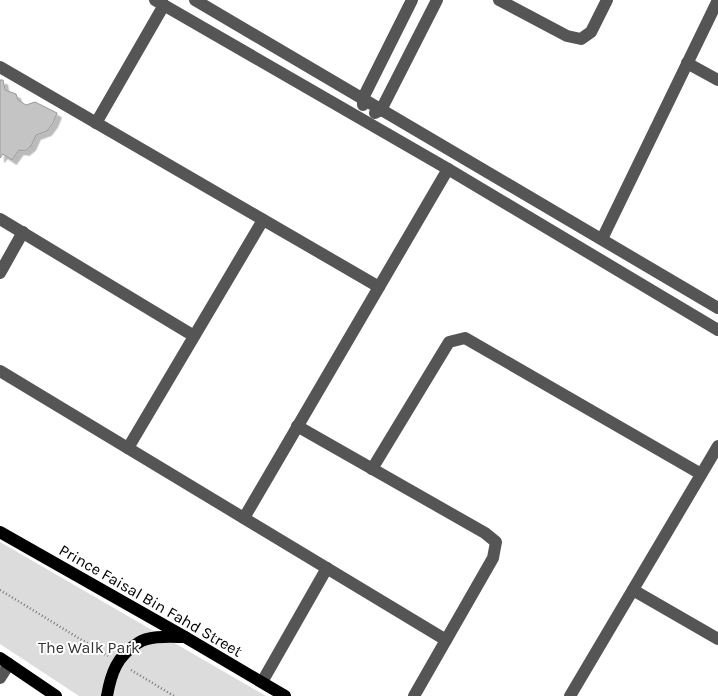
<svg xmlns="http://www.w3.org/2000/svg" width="718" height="696" font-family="Karla,sans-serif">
  <defs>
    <filter id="shadow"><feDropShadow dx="4.5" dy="4.5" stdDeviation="0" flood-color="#0004"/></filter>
  </defs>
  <rect width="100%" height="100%" fill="#fff"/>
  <path fill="#dcdcdc" d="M0,542L266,696H79L0,644Z"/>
  <path fill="#c4c4c4" stroke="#999" filter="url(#shadow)" d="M0,80H3L5,90L16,94L18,100L26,105L35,102L57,113L53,123L47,131L36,135L31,146L25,151L19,150L12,160L3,154L0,158Z"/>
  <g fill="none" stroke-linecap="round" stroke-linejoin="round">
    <g stroke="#777" stroke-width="2.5" stroke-dasharray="1 2.5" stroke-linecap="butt">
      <path d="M0,590L108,656"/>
      <path d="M131,670L174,696"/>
    </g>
    <g stroke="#555" stroke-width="12">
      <path d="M155,0L448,169L718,330"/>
      <path d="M195,0L718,308"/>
      <path d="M499,0L567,36L581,39L591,32L607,0"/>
      <path d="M687,63L718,80"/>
      <path d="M0,67L379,287"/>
      <path d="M363,105V98L412,0"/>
      <path d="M375,113L381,110L437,0"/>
      <path d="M96,123L164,5"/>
      <path d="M0,219L194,336"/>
      <path d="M602,239L718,0"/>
      <path d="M0,273L23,232"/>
      <path d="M0,371L446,640"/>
      <path d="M297,426L485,533L496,542L493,558L414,696"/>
      <path d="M128,448L263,220"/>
      <path d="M372,469L449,342L465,338L701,474"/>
      <path d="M244,518L448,169"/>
      <path d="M633,590L718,639"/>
      <path d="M0,678L9,664"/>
      <path d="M262,682L327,568"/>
      <path d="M570,696L718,446"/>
    </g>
    <g stroke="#000" stroke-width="12">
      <path d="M0,532L185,637L285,696"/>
      <path d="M0,658L56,696"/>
      <path d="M107,696C111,673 117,656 138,643C150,635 171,637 185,637"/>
    </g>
  </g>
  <g text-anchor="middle" stroke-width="4" stroke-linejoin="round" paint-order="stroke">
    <g font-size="16" fill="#000" stroke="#fff">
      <text transform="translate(151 600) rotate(30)" y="6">Prince Faisal Bin Fahd Street</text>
    </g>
    <g font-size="16" fill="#333" stroke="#fff">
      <text x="89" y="653">The Walk Park</text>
    </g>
  </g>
</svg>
